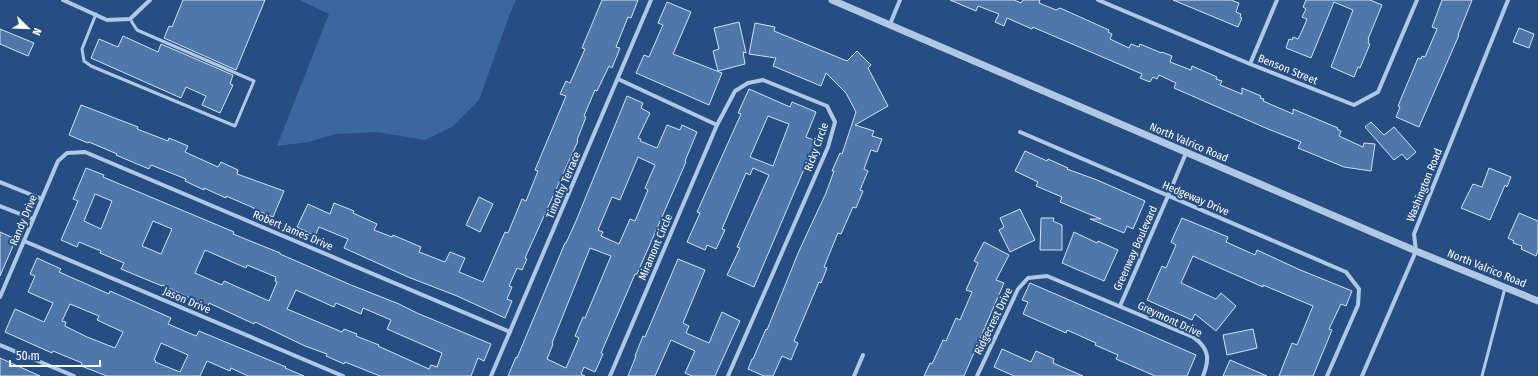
<svg xmlns="http://www.w3.org/2000/svg" width="1538" height="376" font-family="'Fira Sans Condensed',sans-serif">
  <rect width="100%" height="100%" fill="#274e82"/>
  <path fill="#3b679f" d="M299,0H516L509,16L479,100L452,127L425,140L377,132L336,134L308,142L277,146L329,14Z"/>
  <g fill="#4f77aa" stroke="#d2e2f5" fill-rule="evenodd">
    <path d="M183,0H265L236,70L164,38L169,26L172,27Z"/>
    <path d="M602,0H638L631,18L628,17L616,47L620,48L612,68L609,66L597,91L595,90L584,116L586,117L577,140L578,141L525,258L527,259L522,270L517,268L509,286L512,287L507,299L512,301L505,318L457,296L408,277L344,248L348,239L319,227L315,236L297,227L308,204L330,214L334,203L354,211L353,213L377,224L374,230L392,237L393,235L421,247L419,252L445,262L450,252L465,258L459,272L483,282L505,232L508,233L522,199L526,201L538,171L535,170L566,96L560,94L566,81L570,83L585,49L582,48Z"/>
    <path d="M950,0H1014L1021,3L1023,0H1040L1039,3L1056,10L1060,8L1109,30L1108,32L1112,34L1110,39L1129,48L1131,44L1139,47L1140,44L1159,52L1162,53V52L1172,56L1170,62L1191,70L1192,66L1217,77L1216,79L1222,81L1220,85L1242,94V88L1261,96L1260,98L1264,99L1263,101L1293,114V109L1338,128L1337,129L1341,131L1339,136L1363,147L1364,143L1375,144L1371,171L1344,167L1298,148L1301,142L1268,129L1174,88L1176,83L1159,75L1157,79L1153,77L1150,82L1140,78L1142,74L1035,28L1033,27L1032,29L1007,18L1004,26L995,22L999,14L978,6L976,11Z"/>
    <path d="M1173,0H1231L1239,3L1236,12L1241,14L1240,17L1242,18L1238,27Z"/>
    <path d="M1306,0H1370L1382,5L1368,39L1369,40L1368,43L1370,44L1360,68L1358,67L1354,77L1331,67L1353,10L1334,2L1311,58L1286,48L1289,39L1292,40L1293,37L1298,39L1302,31L1307,19L1302,17L1306,9L1303,7Z"/>
    <path d="M1442,0H1472L1458,35H1459L1419,127L1396,117L1400,107L1398,106L1418,58L1421,59L1422,56L1425,57L1437,29L1432,27Z"/>
    <path d="M667,2L691,12L673,54L722,73L709,105L636,73L644,55L649,57L659,34L663,25L658,23Z"/>
    <path d="M739,22L746,53L743,52L745,64L718,71L713,51L719,49L714,28Z"/>
    <path d="M755,23L775,27L774,31L847,61L857,51L871,65L868,68L888,106L855,125L874,131L872,136L882,139L877,152L871,150L864,169L868,171L860,190L863,191L856,208L853,207L841,234L838,233L824,267L827,268L821,283L819,282L794,341L798,343L791,360L782,356L773,376H764L748,369L752,359H753L766,329L767,330L799,251L826,193L834,171H832L840,153L842,154L856,112L846,93L826,73L821,86L773,66L776,58L749,54Z"/>
    <path d="M1519,28L1534,34L1529,48L1513,42Z"/>
    <path d="M0,29L34,43L28,56L0,44Z"/>
    <path d="M123,36L158,52L161,44L233,75L230,84L233,85L220,113L202,105L206,96L186,87L181,98L91,58L99,39L118,47Z"/>
    <path d="M749,89L790,107L792,102L816,112L806,137L816,141L754,287L727,275L740,248L737,247L769,175L753,168L750,175L746,173L722,229L725,230L716,249L707,245L705,250L687,242L700,213L697,212L741,114L738,113ZM768,116L789,124L773,166L750,157Z"/>
    <path d="M627,96L643,103L641,108L650,113L638,138L641,139L640,141L657,148L667,125L680,130L682,125L697,132L685,161L686,162L637,274H635L601,353L603,354L595,372L584,367L581,374L585,376H508L516,357L517,358L565,243H566L576,221ZM638,157L655,165L645,188L648,190L635,221L630,219L619,244L601,236L603,232L598,230L612,197L620,200ZM590,248L611,256L585,318L583,317L575,336L579,338L566,368L547,359L553,344L552,343Z"/>
    <path d="M81,105L138,127L137,129L168,141L169,138L188,146L185,152L218,167L221,162L238,170L237,174L284,191L273,217L254,209V208L226,196V198L204,188V190L185,181L186,179L151,165L149,169L116,155L117,154L89,142L88,143L69,135Z"/>
    <path d="M1371,122L1384,135L1394,127L1416,152L1407,160L1402,154L1394,160L1365,127Z"/>
    <path d="M1025,151L1047,161L1048,159L1068,168L1067,169L1097,180L1145,201L1133,229L1127,226L1124,233L1090,219H1101L1060,202L1062,197L1036,186L1038,182L1015,171Z"/>
    <path d="M86,168L104,175L103,177L234,232L233,234L280,253V254L351,285L399,304L417,313L491,344L484,361L478,358L471,376H380L345,362L344,364L326,356L327,354L305,346L255,322L254,324L209,303L208,306L162,285V286L121,269L124,263L100,253L101,251L79,242L77,247L61,240L78,201L73,199ZM95,194L112,201L101,229L84,221ZM153,221L172,229L161,254L142,246ZM205,250L246,268L247,265L276,277L275,281L277,282L269,301L224,281L222,285L195,273ZM296,290L334,307L336,303L361,314L363,308L391,320L387,329L442,353L437,367L431,365L429,369L378,346L379,345L356,336L357,334L344,329L342,332L287,309Z"/>
    <path d="M1489,168L1511,177L1507,187L1505,185L1490,220L1461,208L1473,184L1482,187Z"/>
    <path d="M479,197L493,204L480,232L466,225Z"/>
    <path d="M1020,209L1035,240L1010,252L999,230L1004,227L1000,218Z"/>
    <path d="M1519,213L1538,221V250L1536,256L1521,249L1522,246L1513,243L1514,241L1508,238Z"/>
    <path d="M1041,218H1054L1053,221L1062,225V250H1040Z"/>
    <path d="M1182,218L1228,237L1226,242L1255,255L1257,250L1298,269L1352,291L1346,306L1341,304L1329,329L1332,330L1313,376H1279L1292,343L1297,345L1313,306L1263,285V287L1193,256L1181,283L1216,299L1221,293L1236,306L1216,331L1195,314L1192,320L1147,300L1162,266L1166,268L1176,245L1171,242Z"/>
    <path d="M0,232L16,239L0,276Z"/>
    <path d="M1074,232L1097,243L1098,241L1118,250L1104,281L1062,263Z"/>
    <path d="M984,242L1009,255L996,280L1004,283L964,376H924L930,363L932,364L943,340L946,341L956,318L960,320L972,292L966,290L978,263L974,261Z"/>
    <path d="M37,258L61,269L59,272L109,294L110,291L171,318L168,324L196,336L199,331L286,367L285,368L304,376H248L231,368L230,371L207,361L200,376H107L81,366L82,363L53,351L52,353L5,332L15,309L44,322L53,303L28,292L35,276L30,274ZM70,304L99,316L97,320L123,332L115,348L87,337L65,326L66,322L62,321ZM161,343L188,355L180,372L155,362L156,361L154,360Z"/>
    <path d="M678,259L705,270L683,323L689,326L686,333L709,343L722,312L740,321L715,376H692L685,373L695,351L671,340L655,376H628L636,356H635L643,336L645,337Z"/>
    <path d="M1030,283L1196,355L1187,376H1155L1116,359L1118,355L1095,345L1096,343L1067,330L1066,333L1023,314L1028,302L1022,300Z"/>
    <path d="M1253,329L1257,348L1227,355L1223,335Z"/>
    <path d="M1002,349L1031,362L1036,351L1054,359L1053,363L1083,376H1014L994,367Z"/>
    <path d="M0,358L40,376H0Z"/>
    <path d="M1230,360L1267,376H1223Z"/>
  </g>
  <g fill="none" stroke-linecap="round" stroke-linejoin="round">
    <g stroke="#afc8e6" stroke-width="3">
      <path d="M96,14L82,49L84,61L91,66L235,126L254,81L137,30L130,19"/>
      <path d="M1482,376L1505,288"/>
    </g>
    <g stroke="#afc8e6" stroke-width="4">
      <path d="M63,0L107,20L130,19L150,0"/>
      <path d="M1098,0L1250,64L1354,105L1378,92L1417,0"/>
      <path d="M890,24L900,0"/>
      <path d="M1250,64L1277,0"/>
      <path d="M618,79L717,125"/>
      <path d="M1020,132L1346,272L1359,289L1358,305L1327,376"/>
      <path d="M0,182L42,199"/>
      <path d="M0,206L33,219"/>
      <path d="M24,241L343,376"/>
      <path d="M0,297L58,161L67,153L85,152L510,332"/>
      <path d="M1120,306L1168,196L1186,153"/>
      <path d="M0,345L74,376"/>
      <path d="M491,376L651,0"/>
      <path d="M610,376L717,125L735,91L748,83L763,80L827,106L835,122L828,147L728,376"/>
      <path d="M854,376L863,355"/>
      <path d="M977,376L1018,289L1028,278L1047,276L1193,337C1209,348 1210,359 1203,376"/>
      <path d="M1362,376L1416,251L1414,234L1508,0"/>
    </g>
    <path stroke="#afc8e6" stroke-width="7" d="M832,0L1416,251L1538,301"/>
  </g>
  <g text-anchor="middle" stroke-width="4" stroke-linejoin="round" paint-order="stroke">
    <g font-size="11" fill="#fff" stroke="#274e82">
      <text transform="translate(1288 69) rotate(22)" y="4">Benson Street</text>
      <text transform="translate(1189 142) rotate(23)" y="4">North Valrico Road</text>
      <text transform="translate(816 147) rotate(-70)" y="4">Ricky Circle</text>
      <text transform="translate(563 185) rotate(-67)" y="4">Timothy Terrace</text>
      <text transform="translate(1424 185) rotate(-68)" y="4">Washington Road</text>
      <text transform="translate(1196 198) rotate(23)" y="4">Hedgeway Drive</text>
      <text transform="translate(23 220) rotate(-67)" y="4">Randy Drive</text>
      <text transform="translate(293 230) rotate(23)" y="4">Robert James Drive</text>
      <text transform="translate(655 247) rotate(-67)" y="4">Miramont Circle</text>
      <text transform="translate(1135 248) rotate(-66)" y="4">Greenway Boulevard</text>
      <text transform="translate(1487 268) rotate(22)" y="4">North Valrico Road</text>
      <text transform="translate(187 300) rotate(23)" y="4">Jason Drive</text>
      <text transform="translate(1170 319) rotate(25)" y="4">Greymont Drive</text>
      <text transform="translate(993 321) rotate(-64)" y="4">Ridgecrest Drive</text>
    </g>
  </g>
  <g transform="translate(28 28) rotate(113)" stroke="#274e82" stroke-width="3" paint-order="stroke">
  <path d="M0-3L7 15L0 10L-7 15Z" fill="#ffffff"/>
  <text y="-6" font-size="11" font-weight="bold" text-anchor="middle" fill="#ffffff">N</text>
  </g>
  <path d="M10 360v6h90v-6" fill="none" stroke="#ffffff" stroke-width="2"/>
  <text x="16" y="360" font-size="12" fill="#ffffff" stroke="#274e82" stroke-width="3" paint-order="stroke">50 m</text>
</svg>
